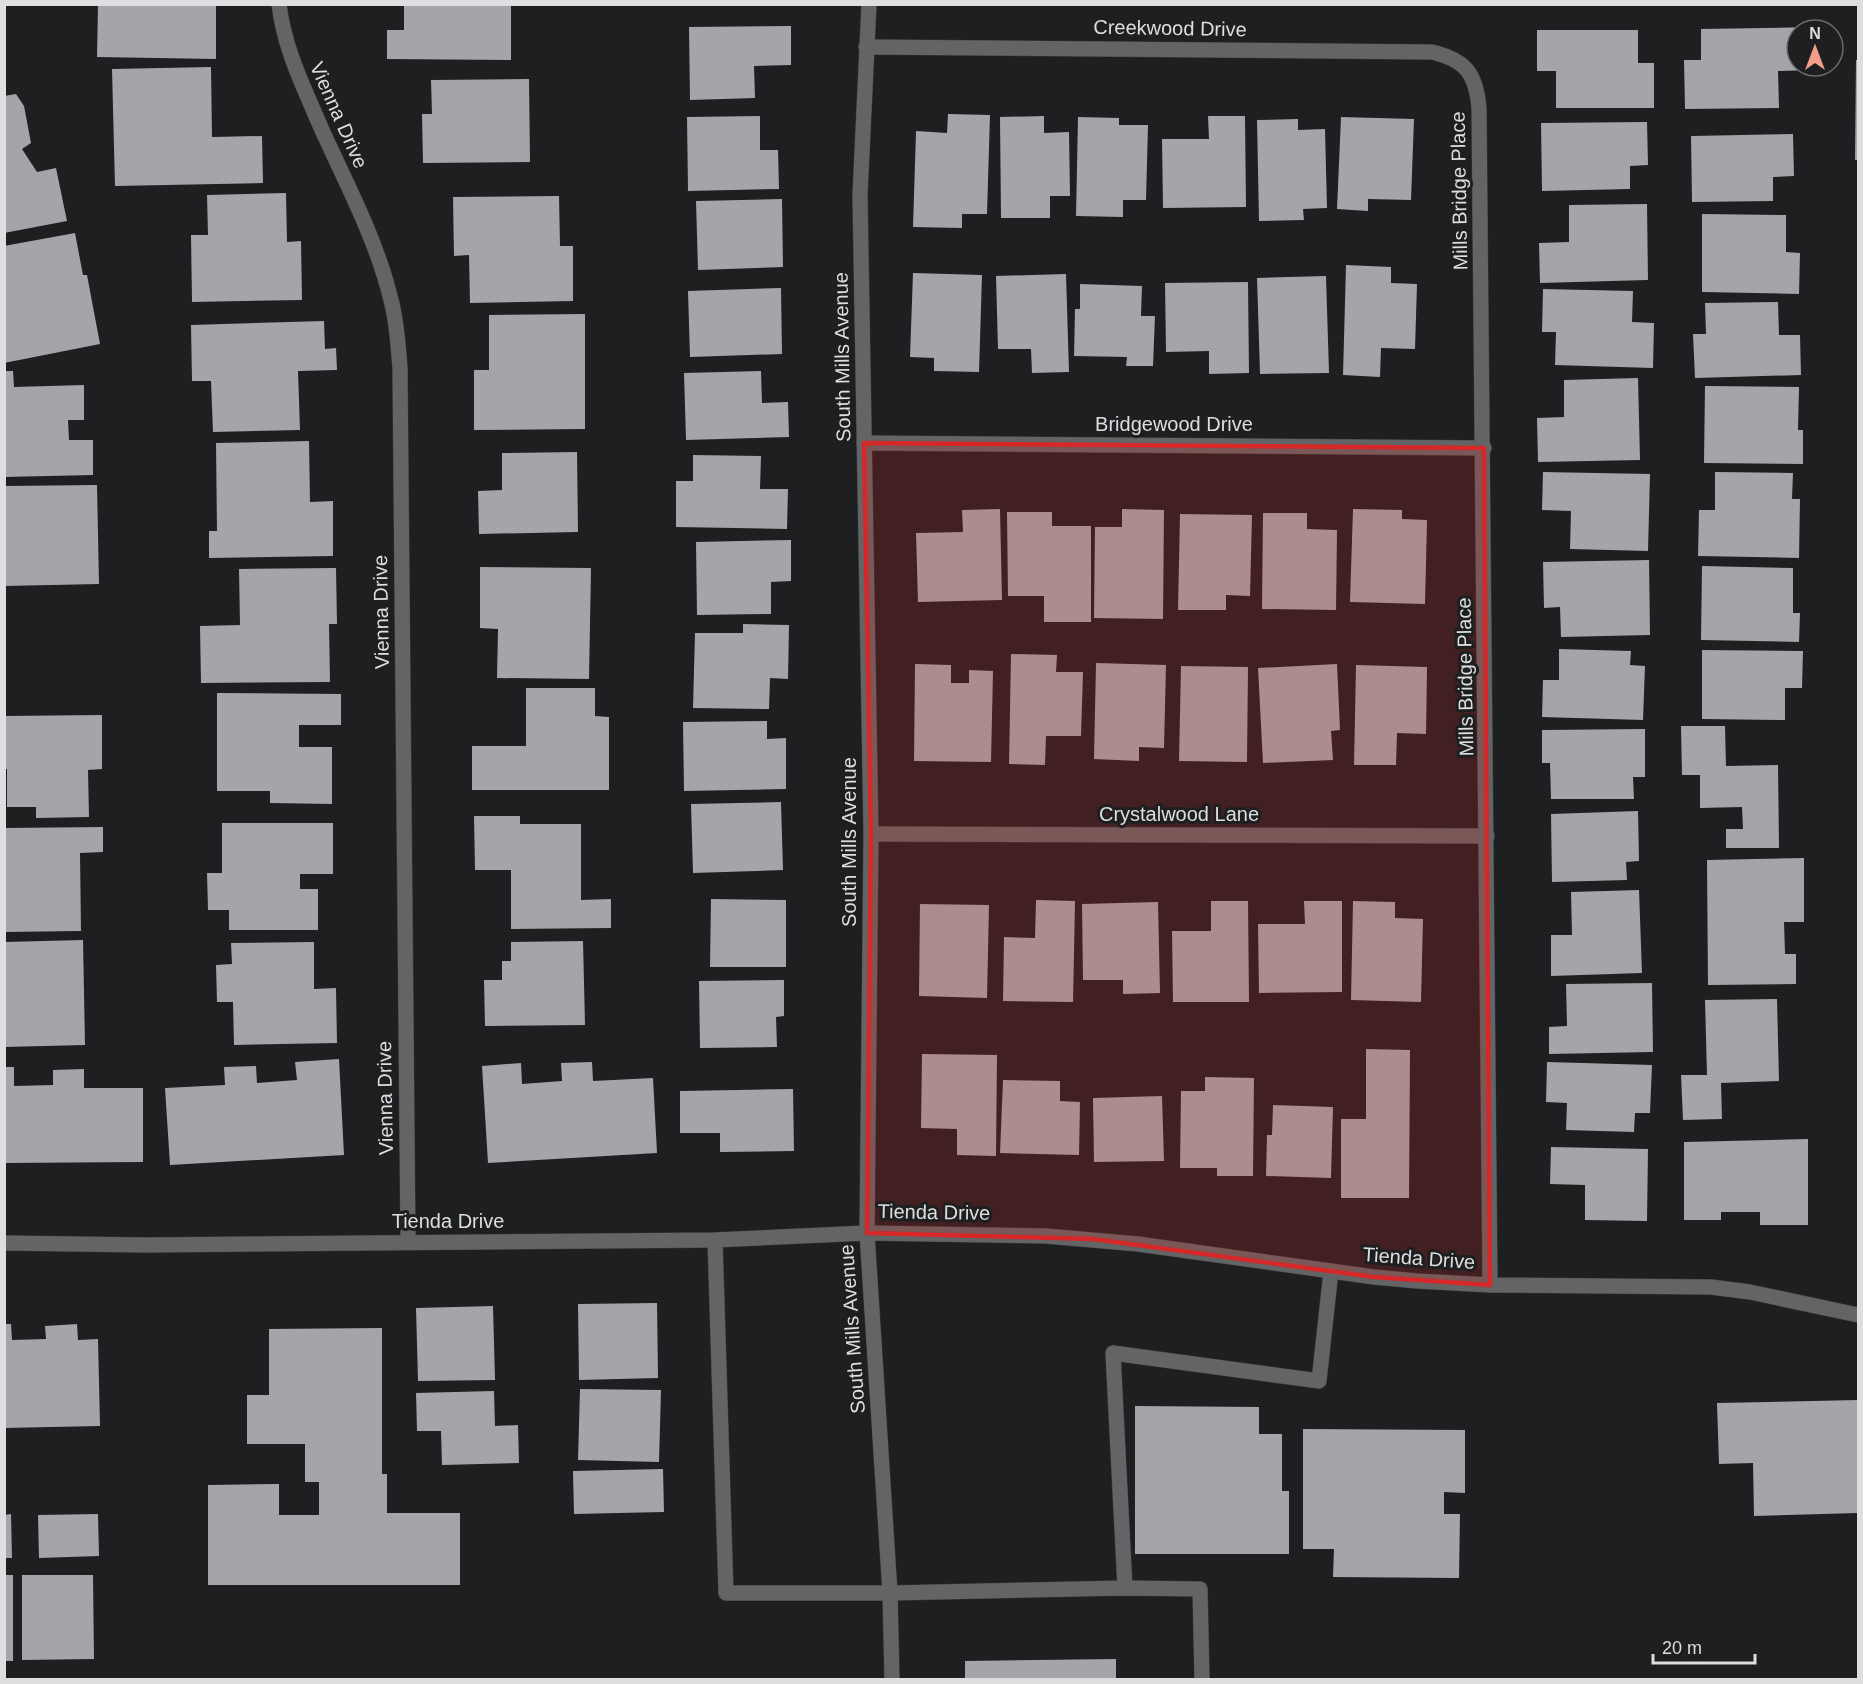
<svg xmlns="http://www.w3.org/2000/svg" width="1863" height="1684" font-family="Helvetica,sans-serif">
  <rect width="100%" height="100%" fill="#1d1f21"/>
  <g fill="#a3a5a8">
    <path d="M98,4L216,5V59L97,57Z"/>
    <path d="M404,4H511V60L387,59V30H404Z"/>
    <path d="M791,26V65L754,66L755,98L690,100L689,27Z"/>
    <path d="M1816,27V30H1797V66H1817V70L1778,71L1779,108L1685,109L1684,60H1701V29Z"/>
    <path d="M1537,30H1638V63H1654V108H1556V71H1537Z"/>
    <path d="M1856,60H1858V160H1855Z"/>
    <path d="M211,67L212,137L262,136L263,183L115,186L112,69Z"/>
    <path d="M529,79L530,162L423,163L422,114H432L431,80Z"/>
    <path d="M16,94L24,106L31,143L22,149L37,172L56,168L67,221L4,233V96Z"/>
    <path d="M948,114L990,115L987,214H962V228L913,227L916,131L947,133Z"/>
    <path d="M760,116V150H778L779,189L688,191L687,117Z"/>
    <path d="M1044,116V133L1069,132L1070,196H1050V218H1001L1000,117Z"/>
    <path d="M1208,116H1245L1246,207L1163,208L1162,139H1209Z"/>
    <path d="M1078,117L1119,118V125H1148L1146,200H1123V217L1076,216Z"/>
    <path d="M1341,117L1414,119L1411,200L1368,199V211L1337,209Z"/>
    <path d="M1298,119V130L1325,129L1327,208L1303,209L1304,220L1259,221L1257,120Z"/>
    <path d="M1647,122L1648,165L1630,166V189L1542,191L1541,123Z"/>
    <path d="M1793,134L1794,176L1773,177V201L1692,202L1691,136Z"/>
    <path d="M286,193L287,242L301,241L302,300L192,302L191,235H208L207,195Z"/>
    <path d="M559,196L560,246H573V301L470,303L469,255L454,256L453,197Z"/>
    <path d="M782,199L783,267L698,270L696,201Z"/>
    <path d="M1647,204L1648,280L1540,283L1539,243L1569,242V205Z"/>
    <path d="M1702,214L1786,215V252L1800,253L1799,294L1702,292Z"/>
    <path d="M75,233L83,275H87L100,344L4,363V246Z"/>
    <path d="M1346,265L1391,267V283L1417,284L1415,349L1381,348L1380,377L1343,375Z"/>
    <path d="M913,273L982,275L979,372L934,371V358L910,357Z"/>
    <path d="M1066,274L1069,372L1032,373L1031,349H998L996,276Z"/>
    <path d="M1326,276L1329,373L1260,374L1257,278Z"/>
    <path d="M1248,282L1249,373L1209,374V351L1166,352L1165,283Z"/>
    <path d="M1080,284L1142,286L1141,316H1155L1153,366H1126L1127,357L1074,356L1075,309H1080Z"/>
    <path d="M781,288L782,354L690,357L688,291Z"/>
    <path d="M1543,289L1633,291L1632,322L1654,323L1653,368L1555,365L1556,332H1542Z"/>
    <path d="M1778,302L1779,335H1800L1801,375L1695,378L1693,334H1706L1705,303Z"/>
    <path d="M585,314V429L474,430V370H489V315Z"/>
    <path d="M324,321L325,349L336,348L337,370L298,371L300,430L213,432L211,381H192L191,325Z"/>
    <path d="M4,371H13L14,387L84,385V420H68L69,440H93V475L4,477Z"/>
    <path d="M761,371L762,403L788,402L789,437L686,440L684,373Z"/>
    <path d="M1638,378L1640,460L1538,462L1537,418L1564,417V380Z"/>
    <path d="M1705,386L1799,387L1798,430H1803V464L1704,463Z"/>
    <path d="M309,441L310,502L333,501V556L209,558V531H217L216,443Z"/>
    <path d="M577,452L578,532L479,534L478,491L502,490V453Z"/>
    <path d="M693,455L761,456L760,489H788L787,529L676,527V481H693Z"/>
    <path d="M1543,472L1650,474L1648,551L1570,549L1571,511L1542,510Z"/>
    <path d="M1715,472L1793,473L1792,499H1800L1799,558L1698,556L1699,510H1715Z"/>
    <path d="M97,485L99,584L4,586V486Z"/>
    <path d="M1000,509L1002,600L918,602L916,533L963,532L962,510Z"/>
    <path d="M1122,509L1164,510L1163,619L1094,618L1095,527H1122Z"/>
    <path d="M1353,509L1402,510V519L1427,520L1425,604L1350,602Z"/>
    <path d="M1007,512H1052V526H1091V622H1044V596H1008Z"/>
    <path d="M1263,513H1307V529L1337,530L1336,610L1262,609Z"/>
    <path d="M1180,514L1252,515L1250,596L1226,595V610H1178Z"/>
    <path d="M791,540V581L771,582V614L697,615L696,542Z"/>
    <path d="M1649,560L1650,635L1561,637L1560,607L1544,608L1543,562Z"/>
    <path d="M1702,566L1793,568V613H1800L1799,642L1701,640Z"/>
    <path d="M480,567L591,568L589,679L497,678L498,629L480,628Z"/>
    <path d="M336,568L337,624H329L330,682L201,683L200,626L240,625L239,569Z"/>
    <path d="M743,624L789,625L788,679L770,678L769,709L693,708L695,633H743Z"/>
    <path d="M1559,649L1631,651L1630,665L1645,666L1643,720L1542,717L1543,680H1559Z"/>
    <path d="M1702,650L1803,651L1802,688H1785V720L1702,719Z"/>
    <path d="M1011,654L1057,655L1056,672H1083L1081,736H1046L1045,765L1009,764Z"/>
    <path d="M1096,663L1166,665L1164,748L1139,747V761L1094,759Z"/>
    <path d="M915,664L951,665V683H969V670L993,671L991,762L914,761Z"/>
    <path d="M1337,664L1340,730L1331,731L1333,760L1263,763L1258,668Z"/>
    <path d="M1356,665L1427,667L1426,734L1397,733L1396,765H1354Z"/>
    <path d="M1181,666L1248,667L1247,762L1179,761Z"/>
    <path d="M526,688H595V716L609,717V790H472V746H526Z"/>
    <path d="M217,693L341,694V725H299V747H332V804L270,803V791H217Z"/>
    <path d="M102,715V769L88,770L89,817L36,818V807H7V769H4V716Z"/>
    <path d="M767,721V739L786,738V789L684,791L683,722Z"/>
    <path d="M1681,726H1725L1726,766L1778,765L1779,848H1726V829H1743L1742,807L1700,808V775H1682Z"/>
    <path d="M1645,729V777H1633L1634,799H1551L1550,763H1542V730Z"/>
    <path d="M781,802L783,870L693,873L691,804Z"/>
    <path d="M1638,811L1639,861L1626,862L1627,880L1552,882L1551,814Z"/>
    <path d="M474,816H520V824H581V900L611,899V928L511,929V870H475Z"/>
    <path d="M222,823H333V874H300V889H318V930H229V910H208L207,873H222Z"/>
    <path d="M103,827V852L80,853L81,931L4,932V828Z"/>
    <path d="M1804,858V922H1784L1785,954H1796V984L1708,985L1707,860Z"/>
    <path d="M1639,890L1642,973L1551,976V935H1572L1571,892Z"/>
    <path d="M711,899L786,900V967H710Z"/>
    <path d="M1036,900L1075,901L1073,1002L1003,1001L1004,937L1035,938Z"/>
    <path d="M1211,901H1248L1249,1002H1173L1172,931H1211Z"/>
    <path d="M1304,901H1342V992L1259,993L1258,924H1305Z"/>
    <path d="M1353,901L1395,902V918L1423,919L1421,1002L1351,1000Z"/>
    <path d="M1158,902L1160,993L1123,994V980H1083L1082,904Z"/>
    <path d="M920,904L989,905L987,998L919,996Z"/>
    <path d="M83,940L85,1045L4,1047V942Z"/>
    <path d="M583,941L585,1025L485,1026L484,980H502V961H511V942Z"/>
    <path d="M314,942V989L336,988L337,1043L234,1045L233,1002H217L216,965L232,964L231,943Z"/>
    <path d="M784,980V1016L776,1017L777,1047L700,1048L699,981Z"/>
    <path d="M1652,983L1653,1052L1549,1054V1027L1567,1026L1566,984Z"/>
    <path d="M1777,999L1779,1081L1721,1083L1722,1119L1683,1120L1681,1075H1707L1705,1000Z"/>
    <path d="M1366,1049L1410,1050L1409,1198H1341V1119H1366Z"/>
    <path d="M922,1054L997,1055L996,1156L957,1155V1129L921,1128Z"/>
    <path d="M339,1059L344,1155L170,1165L165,1088L225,1085L224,1067L256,1066L257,1083L297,1080L295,1062Z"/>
    <path d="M592,1062L593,1081L653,1078L657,1153L488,1163L482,1066L521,1063L522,1084L562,1081L561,1063Z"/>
    <path d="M1547,1062L1652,1065L1650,1113H1635L1634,1132L1566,1130L1567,1103L1546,1102Z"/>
    <path d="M4,1067H14V1086L53,1085V1070L84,1069V1088H143V1162L4,1163Z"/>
    <path d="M1205,1077L1254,1078L1253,1176H1217V1168H1180L1181,1091H1205Z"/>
    <path d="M1003,1080L1060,1081V1101L1080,1102L1079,1155L1000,1153Z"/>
    <path d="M793,1089L794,1151L720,1152V1133H680V1091Z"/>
    <path d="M1162,1096L1164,1161L1094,1162L1093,1098Z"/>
    <path d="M1273,1105L1333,1107L1331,1178L1266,1176L1267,1135H1272Z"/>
    <path d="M1808,1139V1225H1760V1212H1721V1220H1684V1142Z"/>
    <path d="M1551,1147L1648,1149L1647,1221L1585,1220V1185L1550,1184Z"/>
    <path d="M657,1303L658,1378L579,1380L578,1304Z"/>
    <path d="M493,1306L495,1380L418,1381L416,1308Z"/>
    <path d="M4,1324H11L12,1340L46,1339L45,1326L77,1324L78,1340L98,1339L100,1426L4,1428Z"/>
    <path d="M382,1328V1474H387V1513H460V1585H208V1485L279,1484V1515H319V1482H305V1444H247V1395H269V1329Z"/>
    <path d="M580,1389L661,1390L659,1462L578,1460Z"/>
    <path d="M494,1391L495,1426L518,1425L519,1463L442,1465L441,1431H417L416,1393Z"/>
    <path d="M1858,1400V1513L1754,1516L1753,1463L1719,1464L1717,1403Z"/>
    <path d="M1135,1406L1259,1407V1434H1282V1491H1289V1554H1135Z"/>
    <path d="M1303,1429L1465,1430V1493L1444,1492V1514H1460L1459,1578L1333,1577L1334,1549H1303Z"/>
    <path d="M663,1469L664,1512L574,1514L573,1471Z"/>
    <path d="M11,1514L12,1558H4V1515Z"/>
    <path d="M98,1514L99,1556L39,1558L38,1515Z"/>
    <rect x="5" y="1575" width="8" height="86"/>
    <path d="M22,1575H93L94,1659L22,1660Z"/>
    <path d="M1116,1659V1680H965V1661Z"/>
  </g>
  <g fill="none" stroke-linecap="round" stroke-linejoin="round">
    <defs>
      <g id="minor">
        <path d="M279,4C284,49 305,90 322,130C347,185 377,241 391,300C397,322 398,345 400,368L408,1242"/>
        <path d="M869,4L860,195L871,834L867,1233L890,1593L892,1680"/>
        <path d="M866,47L1432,52C1466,60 1476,74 1479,108L1490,1285"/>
        <path d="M864,443L1484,448"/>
        <path d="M871,834L1487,836"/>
        <path d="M715,1240L726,1593H890L1125,1588L1200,1589L1202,1680"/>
        <path d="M4,1243L146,1245L715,1240L867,1233L1046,1236L1138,1244L1374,1277L1417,1281L1490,1285L1711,1287L1750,1292L1858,1315"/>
        <path d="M1125,1588L1113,1353L1319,1381L1331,1271"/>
      </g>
    </defs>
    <use href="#minor" stroke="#383a3c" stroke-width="16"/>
    <use href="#minor" stroke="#636465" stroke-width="15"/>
  </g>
  <path fill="#d62828" fill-opacity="0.2" stroke="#d62828" stroke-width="4.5" stroke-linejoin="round" d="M864,443L1484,448L1490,1285L1374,1277L1093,1239L867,1233L871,834Z"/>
  <g text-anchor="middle" stroke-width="6" stroke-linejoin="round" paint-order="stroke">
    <g font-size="20" fill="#dddedf" stroke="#1d1f21">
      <text transform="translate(1170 28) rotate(1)" y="7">Creekwood Drive</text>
      <text transform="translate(339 115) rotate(66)" y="7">Vienna Drive</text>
      <text transform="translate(1459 191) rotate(-91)" y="7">Mills Bridge Place</text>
      <text transform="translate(842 357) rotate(-91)" y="7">South Mills Avenue</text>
      <text x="1174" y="431">Bridgewood Drive</text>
      <text transform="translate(381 612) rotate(-91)" y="7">Vienna Drive</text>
      <text transform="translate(1465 677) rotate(-91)" y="7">Mills Bridge Place</text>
      <text x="1179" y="821">Crystalwood Lane</text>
      <text transform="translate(849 842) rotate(-90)" y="7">South Mills Avenue</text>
      <text transform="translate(385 1098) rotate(-91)" y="7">Vienna Drive</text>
      <text transform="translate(934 1212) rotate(1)" y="7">Tienda Drive</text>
      <text x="448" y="1228">Tienda Drive</text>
      <text transform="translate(1419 1258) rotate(4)" y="7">Tienda Drive</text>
      <text transform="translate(852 1329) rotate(-94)" y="7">South Mills Avenue</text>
    </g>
  </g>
  <rect width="1863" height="1684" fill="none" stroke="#dddedf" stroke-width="12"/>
  <g transform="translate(1815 48)"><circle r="28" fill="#1d1f21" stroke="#6a6b6d" stroke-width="1.5"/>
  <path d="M0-4.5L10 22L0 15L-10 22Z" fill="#f49e89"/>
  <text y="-9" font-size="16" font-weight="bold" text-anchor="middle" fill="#dddedf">N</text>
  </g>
  <path d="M1653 1654v9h102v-9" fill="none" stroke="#dddedf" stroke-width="3"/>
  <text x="1662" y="1654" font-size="18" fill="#dddedf" stroke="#1d1f21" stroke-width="4.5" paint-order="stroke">20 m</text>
</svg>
